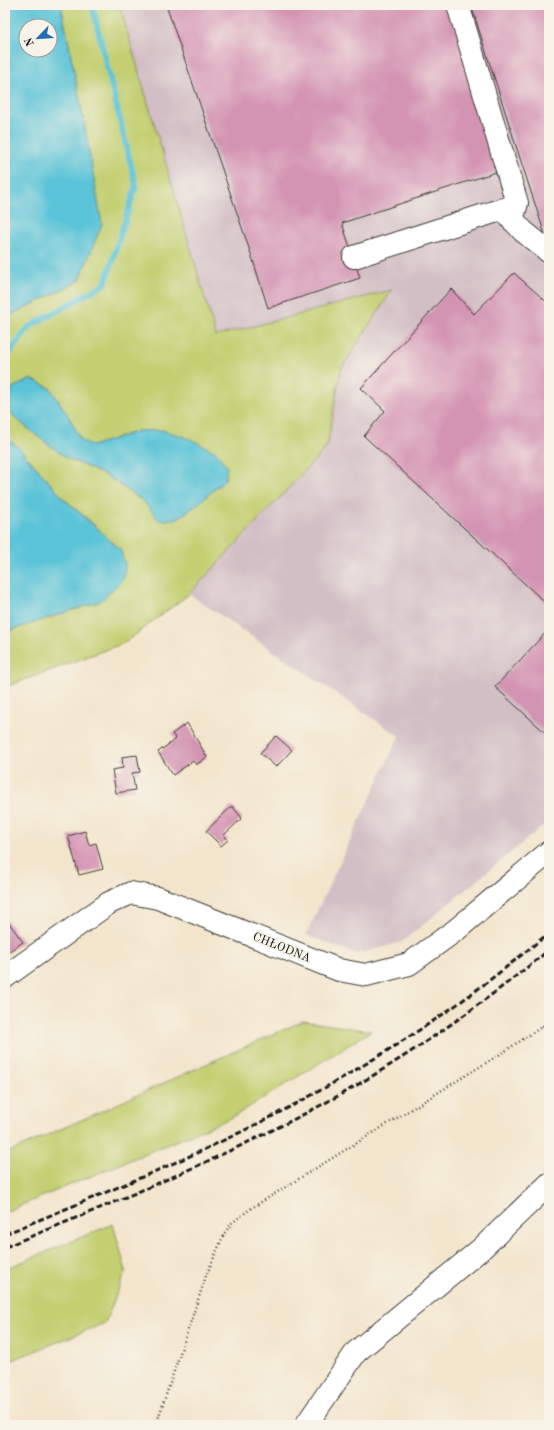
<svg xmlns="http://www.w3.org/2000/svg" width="554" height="1430" font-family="'Old Standard TT',serif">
  <rect width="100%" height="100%" fill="#f7f3e8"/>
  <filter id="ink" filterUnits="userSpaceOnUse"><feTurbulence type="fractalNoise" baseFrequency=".025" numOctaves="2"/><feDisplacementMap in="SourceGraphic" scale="8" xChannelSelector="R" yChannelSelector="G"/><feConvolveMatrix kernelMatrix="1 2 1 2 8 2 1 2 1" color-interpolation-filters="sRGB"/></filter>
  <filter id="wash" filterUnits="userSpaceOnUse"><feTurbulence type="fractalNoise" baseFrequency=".012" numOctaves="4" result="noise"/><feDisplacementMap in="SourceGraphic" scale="16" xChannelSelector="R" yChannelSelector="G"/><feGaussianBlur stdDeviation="0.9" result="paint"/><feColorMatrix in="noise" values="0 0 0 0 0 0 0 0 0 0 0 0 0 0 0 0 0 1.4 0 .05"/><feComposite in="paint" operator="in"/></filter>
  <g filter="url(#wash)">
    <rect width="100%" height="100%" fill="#f3e5cc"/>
    <path fill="#d2bec5" d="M123,5H549V821L402,942L357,954L306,935L399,736L189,594L327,447L341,369L391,291L216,336L120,7Z"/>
    <g fill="#c3cf71" stroke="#707646" fill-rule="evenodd">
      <path d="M61,5H123L120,7L216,336L392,290L341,369L327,447L189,594L124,643L5,687V632L101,601L100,530L63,498L19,448L5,437V318L79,281L82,112ZM50,388L69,417L81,440L92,446L138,431L225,480L195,506L178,518L160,520L142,500L105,475L67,458Z"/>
      <path d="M303,1021L371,1031L233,1117L5,1212V1154Z"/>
      <path d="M113,1224L126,1271L105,1323L5,1363V1269Z"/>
    </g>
    <g fill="#5ac3d7" stroke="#3b707a" fill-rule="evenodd">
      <path d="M5,5H61L82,112L102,224L79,281L5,318ZM26,26H50V50H26Z"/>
      <path d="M31,379L50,388L69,417L81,440L92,446L138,431L162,430L188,438L216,452L227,467L225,480L195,506L178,518L160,521L142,500L105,475L67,458L37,436L13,416L7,405L12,388Z"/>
      <path d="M5,437L19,448L63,498L120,549L125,563L124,578L101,601L5,632Z"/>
    </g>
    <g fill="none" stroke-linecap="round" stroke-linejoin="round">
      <path stroke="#5ac3d7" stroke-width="6" d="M5,359L29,327L105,284L136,186L92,5"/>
    </g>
    <g id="blocks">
      <g fill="#d393b2">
        <path d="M166,5H449L502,170L342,223L360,278L268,308L251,254Z"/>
        <path d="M471,5H549V247L517,149Z"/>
        <path d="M514,273L549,304V606L364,436L385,411L361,388L451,289L474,314Z"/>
        <path d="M549,629V736L495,687Z"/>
        <path d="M187,723L207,757L196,765L193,761L173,775L158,752L176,739L172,734Z"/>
        <path d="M276,736L292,750L276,767L260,753Z"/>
        <path d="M137,755L140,772L132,773L135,790L116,793L112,770L123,768L122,757Z"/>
        <path d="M232,806L242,818L224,835L228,840L221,846L206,831Z"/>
        <path d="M85,831L89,845L96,843L103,869L79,875L68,836Z"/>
        <path d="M5,919H6L23,942L5,954Z"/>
      </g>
    </g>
  </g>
  <g filter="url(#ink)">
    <use href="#blocks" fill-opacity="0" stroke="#3c3a36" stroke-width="1"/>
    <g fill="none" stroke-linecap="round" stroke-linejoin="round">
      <defs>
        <g id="minor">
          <path d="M458,5L517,203L512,220"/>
          <path d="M354,257L503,209L523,231L549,252"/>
          <path d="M5,977L109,903L131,893L158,898L339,970L366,975L409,964L456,930L549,852"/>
          <path d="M306,1425L356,1352L481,1249L549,1184"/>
        </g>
      </defs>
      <use href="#minor" stroke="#3c3a36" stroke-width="24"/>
      <path stroke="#3c3a36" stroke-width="2.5" stroke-dasharray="1 3" stroke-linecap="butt" d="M156,1425L206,1276L224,1234L232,1223L250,1209L502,1053L549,1022"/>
      <use href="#minor" stroke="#fff" stroke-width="22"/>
      <g stroke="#1c1c1c" stroke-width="3" stroke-dasharray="6 3" stroke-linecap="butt">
        <path d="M5,1234C99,1195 196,1157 286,1109C339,1081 390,1050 439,1017C477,991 513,962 549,933"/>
        <path d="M5,1247C113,1203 221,1159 325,1103C405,1060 478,1007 549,950"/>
      </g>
    </g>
  </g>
  <g text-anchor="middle" stroke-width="4" stroke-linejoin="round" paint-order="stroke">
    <g font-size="12" fill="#1c1c1c" stroke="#f7f3e8">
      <text transform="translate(282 947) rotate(22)" y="4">CHŁODNA</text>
    </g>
  </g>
  <rect width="554" height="1430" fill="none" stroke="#f7f3e8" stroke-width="20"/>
  <g transform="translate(38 38) rotate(245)"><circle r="19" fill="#f7f3e8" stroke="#9f9d96"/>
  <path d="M0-3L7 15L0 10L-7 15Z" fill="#1f6fb2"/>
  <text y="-6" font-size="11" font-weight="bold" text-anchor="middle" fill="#1c1c1c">N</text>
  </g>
</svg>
